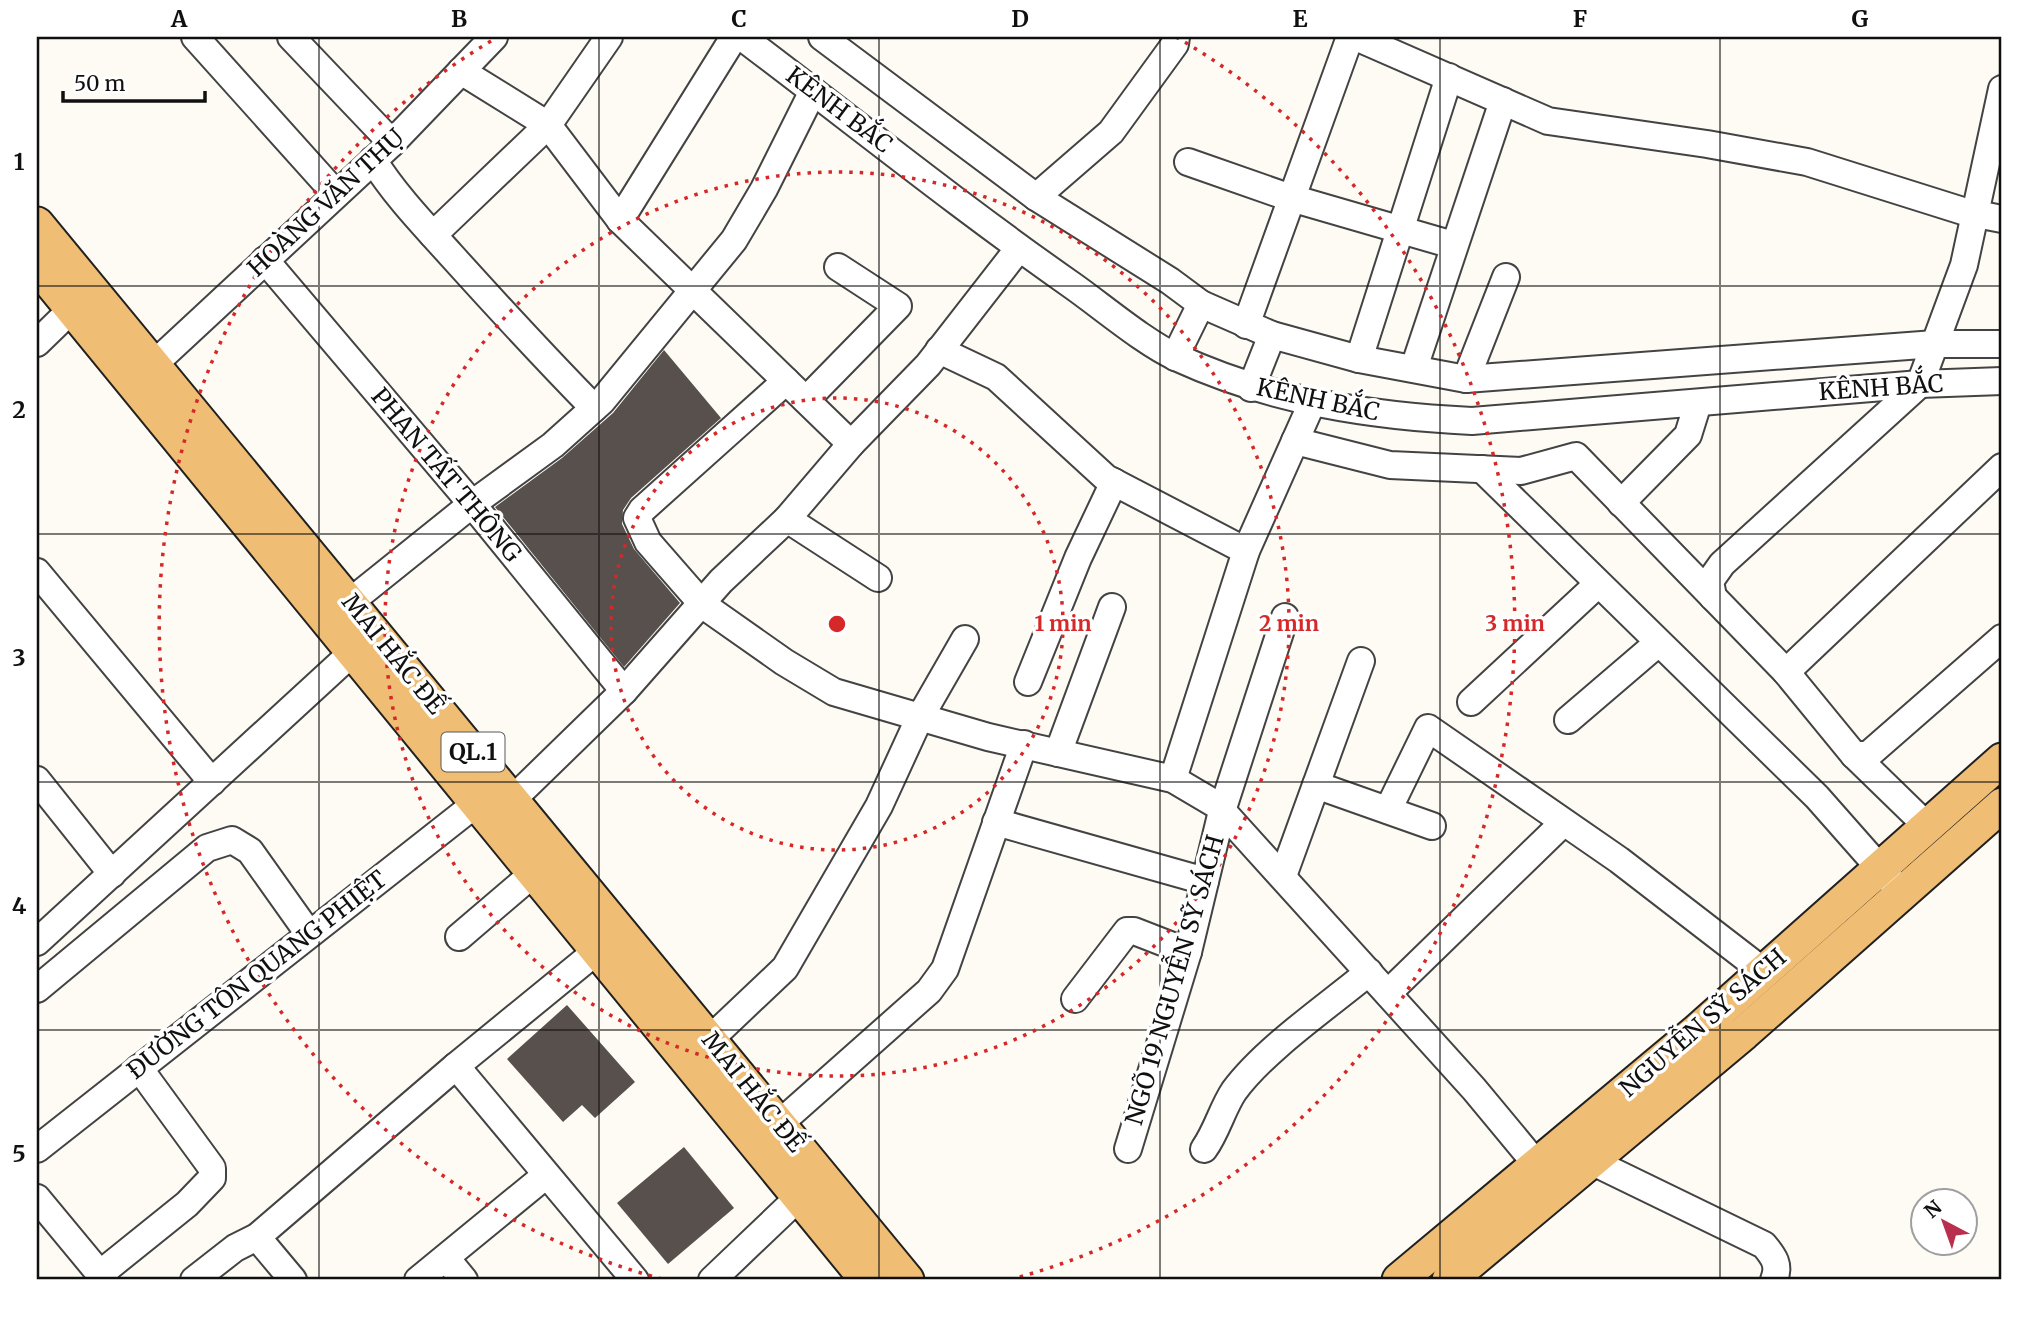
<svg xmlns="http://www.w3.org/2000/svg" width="2039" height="1317" font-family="Merriweather,serif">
  <rect width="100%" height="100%" fill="#fefbf4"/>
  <g fill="#58504d">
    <path d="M664,350L721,418L631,498L623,510L622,524L634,549L680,603L624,667L495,507L562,458L613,413Z"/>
    <path d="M567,1005L635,1082L595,1118L582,1105L563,1122L507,1059Z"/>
    <path d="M684,1147L734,1208L668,1264L617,1203Z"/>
  </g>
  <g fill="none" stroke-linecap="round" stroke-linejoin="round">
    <defs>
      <g id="minor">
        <path d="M195,37L336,194"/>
        <path d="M291,37L392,143"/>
        <path d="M742,37C852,120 960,207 1073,286C1104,308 1145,343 1178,358C1272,401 1370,416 1472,421L1920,384L2002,381"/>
        <path d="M822,37L1036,197L1170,281L1201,304L1272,335L1359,359L1466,379L1935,344H2002"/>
        <path d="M1356,37L1548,121L1707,144L1807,162L1966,212L2002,219"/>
        <path d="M461,71L548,125L620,220L851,444"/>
        <path d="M373,160C395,195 424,225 451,255C498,307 545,358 594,408"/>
        <path d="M1188,162L1291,198L1453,245"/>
        <path d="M1036,197L1111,132L1175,44L1176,37"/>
        <path d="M620,220L734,37"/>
        <path d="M433,235L548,125L609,37"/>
        <path d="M265,260L472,504L624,691"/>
        <path d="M1246,325L1350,37"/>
        <path d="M37,343L72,309"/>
        <path d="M939,350L996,377L1106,478L1246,551"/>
        <path d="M1175,357L1201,304"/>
        <path d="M1359,359L1449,77"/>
        <path d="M154,364L392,143L494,37"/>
        <path d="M1414,368L1503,101"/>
        <path d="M1466,379L1506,277"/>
        <path d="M786,381L642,510L637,518L648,542L703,605L784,662L834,692L988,737L1173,779L1217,805L1474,1089L1537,1165"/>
        <path d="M1251,388L1272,335"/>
        <path d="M806,400L898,306L838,267"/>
        <path d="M1295,441L1390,465L1521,471L1576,456L1786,672L1854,755L1926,825"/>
        <path d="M1482,469L1817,797L1892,882"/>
        <path d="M1621,503L1688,435L1698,403"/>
        <path d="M787,519L878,578"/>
        <path d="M37,572L212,782"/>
        <path d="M1713,597L1710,581L1722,564L1920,384L1964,265L2002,89"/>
        <path d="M350,602L472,504L553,445L602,401L734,240L764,189L813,91"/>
        <path d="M1786,672L2002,467"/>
        <path d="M1028,682L1078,558L1114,482"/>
        <path d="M1471,702L1598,584"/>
        <path d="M1568,720L1658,643"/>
        <path d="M1058,753L1112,607"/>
        <path d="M1854,755H1868L2002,638"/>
        <path d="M1173,779L1246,551L1312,403"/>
        <path d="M37,780L112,874"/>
        <path d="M1316,785L1432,826"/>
        <path d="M512,800L624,691L721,581L787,519L851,444L928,365L1019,248"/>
        <path d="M1388,810L1428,728L1619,860L1763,971"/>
        <path d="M996,822L1205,881"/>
        <path d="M1283,876L1361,661"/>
        <path d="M459,937L535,872"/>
        <path d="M37,942L354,651"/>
        <path d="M37,989L207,848L232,840L250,851L309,934"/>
        <path d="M1388,993L1563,823"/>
        <path d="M1075,999L1127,931H1134L1188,952"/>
        <path d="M709,1040L785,968L879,806L919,719L965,639"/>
        <path d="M456,1066L598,950"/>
        <path d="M779,1124L929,991L945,969L1024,744"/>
        <path d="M37,1149L478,802"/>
        <path d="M1128,1149L1188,952L1222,811L1285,617"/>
        <path d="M1204,1149C1217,1131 1222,1109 1234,1091C1265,1049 1328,1006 1369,972"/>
        <path d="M1591,1161L1764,1245C1774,1257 1780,1265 1774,1280"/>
        <path d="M37,1198L105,1280"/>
        <path d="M257,1237L293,1280"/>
        <path d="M446,1258L464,1280"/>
        <path d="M100,1274L187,1204L212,1178V1168L139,1068"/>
        <path d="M194,1280L235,1248L257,1237L456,1066L635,1280"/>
        <path d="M418,1280L545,1176"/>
        <path d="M712,1280L799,1197"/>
      </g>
      <g id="major">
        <path d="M37,224L907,1280"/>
        <path d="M37,266L867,1280"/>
        <path d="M1399,1280L1696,1032L2002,760"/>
        <path d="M1449,1280L1744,1033L2002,805"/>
      </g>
    </defs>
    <use href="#minor" stroke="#434343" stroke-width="30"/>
    <use href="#major" stroke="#212121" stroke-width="37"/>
    <use href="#minor" stroke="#fff" stroke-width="26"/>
    <use href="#major" stroke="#efbd73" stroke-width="33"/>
  </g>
  <path fill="none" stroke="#101010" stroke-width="2" stroke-opacity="0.55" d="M319,37V1280M599,37V1280M879,37V1280M1160,37V1280M1440,37V1280M1720,37V1280M37,286H2002M37,534H2002M37,782H2002M37,1030H2002"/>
  <g fill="none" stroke="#d62828" stroke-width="3.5" stroke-dasharray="3.5 7">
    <circle cx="837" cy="624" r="226"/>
    <circle cx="837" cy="624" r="452"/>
    <path d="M662 1279A678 678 0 0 1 498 37M1176 37A678 678 0 0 1 1012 1279"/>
  </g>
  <g text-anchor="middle" stroke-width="7" stroke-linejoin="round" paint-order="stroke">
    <rect fill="#fff" stroke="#585858" stroke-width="2" x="441.5" y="732.5" width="63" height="39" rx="5"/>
    <g font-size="23" font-weight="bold" fill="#101010">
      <text x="473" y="760">QL.1</text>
    </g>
    <g font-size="24" fill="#101010" stroke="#fff">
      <text transform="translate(839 110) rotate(37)" y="8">KÊNH BẮC</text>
      <text transform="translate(326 203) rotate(-43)" y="8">HOÀNG VĂN THỤ</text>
      <text transform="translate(1881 388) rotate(-4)" y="8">KÊNH BẮC</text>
      <text transform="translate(1318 400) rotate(12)" y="8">KÊNH BẮC</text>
      <text transform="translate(446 475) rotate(50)" y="8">PHAN TẤT THÔNG</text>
      <text transform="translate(393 654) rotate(51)" y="8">MAI HẮC ĐẾ</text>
      <text transform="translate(257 975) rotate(-38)" y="8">ĐƯỜNG TÔN QUANG PHIỆT</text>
      <text transform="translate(1175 980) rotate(-74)" y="8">NGÕ 19 NGUYỄN SỸ SÁCH</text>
      <text transform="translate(1703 1023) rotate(-41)" y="8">NGUYỄN SỸ SÁCH</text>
      <text transform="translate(753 1092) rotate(51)" y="8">MAI HẮC ĐẾ</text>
    </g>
  </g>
  <circle cx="837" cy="624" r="10" fill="#d62828" stroke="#fff" stroke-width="3.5"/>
  <g font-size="21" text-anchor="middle" font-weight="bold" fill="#d62828" stroke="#fff" stroke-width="7" stroke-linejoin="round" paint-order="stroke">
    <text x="1063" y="631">1 min</text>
    <text x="1289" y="631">2 min</text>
    <text x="1515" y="631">3 min</text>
  </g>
  <rect width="2039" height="1317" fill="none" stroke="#ffffff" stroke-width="77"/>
  <g transform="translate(1944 1222) rotate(319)"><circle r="33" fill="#ffffff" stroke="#9f9f9f" stroke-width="2"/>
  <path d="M0-5L12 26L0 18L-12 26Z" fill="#b8304d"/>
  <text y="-10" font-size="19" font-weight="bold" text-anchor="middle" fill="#101010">N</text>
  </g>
  <path d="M63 91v10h142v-10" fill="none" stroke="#101010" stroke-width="3.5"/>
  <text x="74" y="91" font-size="21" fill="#101010" stroke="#ffffff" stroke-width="5" paint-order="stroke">50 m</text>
  <rect x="38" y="38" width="1962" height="1240" fill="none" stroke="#101010" stroke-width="2.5"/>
  <g font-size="23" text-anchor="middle" font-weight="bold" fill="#101010">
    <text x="179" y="27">A</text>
    <text x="459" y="27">B</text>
    <text x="739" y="27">C</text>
    <text x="1020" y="27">D</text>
    <text x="1300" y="27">E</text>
    <text x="1580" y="27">F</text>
    <text x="1860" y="27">G</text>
    <text x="19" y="170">1</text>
    <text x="19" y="418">2</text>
    <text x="19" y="666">3</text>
    <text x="19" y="914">4</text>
    <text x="19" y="1162">5</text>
  </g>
</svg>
